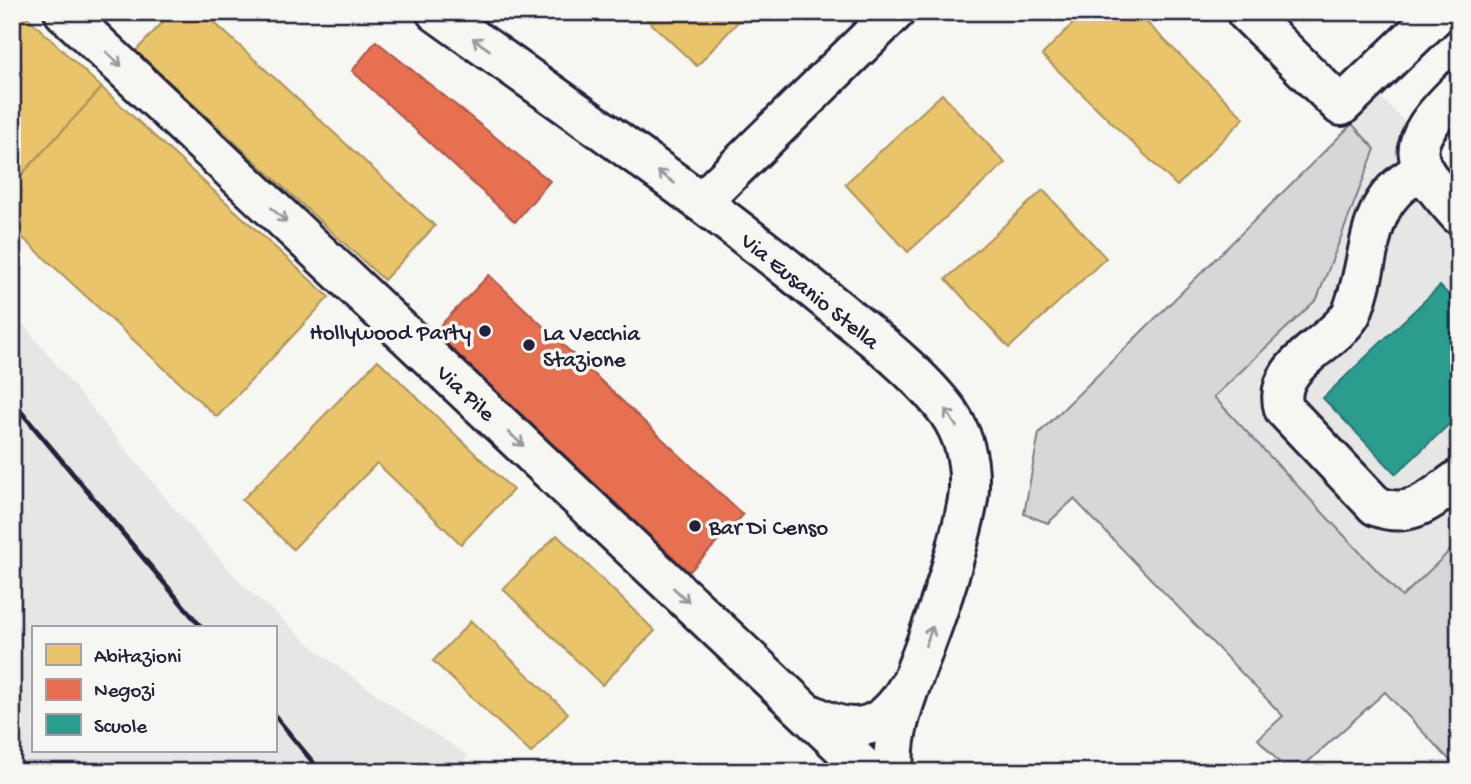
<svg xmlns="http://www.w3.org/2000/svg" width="1471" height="784" font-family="'Gochi Hand',sans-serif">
  <rect width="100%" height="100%" fill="#f6f6f2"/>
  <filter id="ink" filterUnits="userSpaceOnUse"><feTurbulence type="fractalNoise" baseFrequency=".0143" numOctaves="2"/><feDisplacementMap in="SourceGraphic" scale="14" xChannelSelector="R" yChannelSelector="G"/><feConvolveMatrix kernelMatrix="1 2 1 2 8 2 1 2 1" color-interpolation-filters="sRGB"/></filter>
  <g filter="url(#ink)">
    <g fill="#e6e6e4" fill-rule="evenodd">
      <path d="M1380,96L1459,178V542L1294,704L1039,433Z"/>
      <path d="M12,311L173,507L243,585L321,654L405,715L469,756L452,772H15L12,767ZM33,628H275V751H33Z"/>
    </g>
    <path fill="#d7d7d7" stroke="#7c7c89" stroke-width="2" d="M1352,124L1375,149L1317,299L1214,397L1402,597L1459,542V770L1385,692L1297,772H1288L1258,739L1283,716L1074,499L1048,523L1024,514L1039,433Z"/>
    <g fill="#e9c46a" stroke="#ad935c" stroke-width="2">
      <path d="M12,12H22L102,88L12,185Z"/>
      <path d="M172,12H203L435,226L384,280L136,51Z"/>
      <path d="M646,12H747L697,66L643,16Z"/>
      <path d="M1084,12H1136L1244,118L1177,186L1042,55Z"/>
      <path d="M102,88L329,297L217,417L12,228V185Z"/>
      <path d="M942,94L1005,163L908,252L845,184Z"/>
      <path d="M1043,190L1106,258L1009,348L946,279Z"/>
      <path d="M378,360L513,490L461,544L377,463L293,549L242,500Z"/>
      <path d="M557,535L655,631L602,685L503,589Z"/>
      <path d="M471,621L568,713L531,753L433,661Z"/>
    </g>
    <g fill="#e76f51" stroke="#ac584a" stroke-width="2">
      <path d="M376,41L550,181L515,222L352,71Z"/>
      <path d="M489,275L743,515L689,572L434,332Z"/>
    </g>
    <path fill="#2a9d8f" stroke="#287876" stroke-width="2" d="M1440,286L1459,305V415L1396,474L1323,398Z"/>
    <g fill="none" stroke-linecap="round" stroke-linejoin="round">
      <defs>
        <g id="minor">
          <path d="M64,12L869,772"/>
          <path d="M436,12C567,106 700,196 824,298C863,330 919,372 948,412C964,435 970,459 969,487C969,504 963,522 959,539C949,580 935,620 920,659C907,694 890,734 894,772"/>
          <path d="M1246,12L1341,106L1439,12"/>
          <path d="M1459,90C1402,147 1408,158 1459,215"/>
          <path d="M1423,171C1367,196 1373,244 1358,294C1356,300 1354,308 1351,314C1332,346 1271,365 1284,409L1376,506C1411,520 1431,499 1459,479"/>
          <path d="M701,202L895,12"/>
          <path d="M813,715C856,737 884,729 908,687"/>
        </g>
      </defs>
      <use href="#minor" stroke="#22223b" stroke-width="44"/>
      <use href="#minor" stroke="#f6f6f2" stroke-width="38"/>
      <g stroke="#22223b" stroke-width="5">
        <path d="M12,401L202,628"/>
        <path d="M275,716L321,772"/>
      </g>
    </g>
    <defs><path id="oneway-shaft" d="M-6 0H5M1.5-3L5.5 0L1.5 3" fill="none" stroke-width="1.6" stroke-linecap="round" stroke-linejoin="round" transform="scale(1.75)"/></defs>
    <g stroke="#9797a0">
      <use href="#oneway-shaft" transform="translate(481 44) rotate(-144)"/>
      <use href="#oneway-shaft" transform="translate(114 59) rotate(43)"/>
      <use href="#oneway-shaft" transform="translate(666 177) rotate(-144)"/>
      <use href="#oneway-shaft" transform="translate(279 215) rotate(43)"/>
      <use href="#oneway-shaft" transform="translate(951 418) rotate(-123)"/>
      <use href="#oneway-shaft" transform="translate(516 439) rotate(43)"/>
      <use href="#oneway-shaft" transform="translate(681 595) rotate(43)"/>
      <use href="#oneway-shaft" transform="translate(929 636) rotate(-70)"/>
    </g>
  </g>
  <g fill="#22223b" stroke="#f6f6f2" stroke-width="2.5">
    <circle cx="485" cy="331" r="7"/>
    <circle cx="529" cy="345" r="7"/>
    <circle cx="695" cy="526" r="7"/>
  </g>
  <g text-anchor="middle" stroke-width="7" stroke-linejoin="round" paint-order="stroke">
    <g font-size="23" fill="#22223b" stroke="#f6f6f2">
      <text transform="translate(811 290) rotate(39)" y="8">Via Eusanio Stella</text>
      <text transform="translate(467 392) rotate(43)" y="8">Via Pile</text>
    </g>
    <g font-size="23" fill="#22223b" stroke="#f6f6f2" text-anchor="start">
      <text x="471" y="339" text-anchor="end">Hollywood Party</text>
      <text x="543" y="340">La Vecchia<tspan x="543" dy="26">Stazione</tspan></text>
      <text x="709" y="534">Bar Di Censo</text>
    </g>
  </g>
  <rect width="1471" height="784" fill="none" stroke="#f6f6f2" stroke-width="42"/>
  <rect x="21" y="21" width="1429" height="742" fill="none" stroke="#22223b" stroke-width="2.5" filter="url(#ink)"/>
  <rect x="32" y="626" width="245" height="126" fill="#f6f6f2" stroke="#a1a1a9" stroke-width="2"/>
  <rect x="46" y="644" width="35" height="21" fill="#e9c46a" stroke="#a1a1a9" stroke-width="2"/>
  <text x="94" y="662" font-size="21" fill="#22223b">Abitazioni</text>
  <rect x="46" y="679" width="35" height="21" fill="#e76f51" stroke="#a1a1a9" stroke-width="2"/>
  <text x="94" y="696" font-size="21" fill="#22223b">Negozi</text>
  <rect x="46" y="714" width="35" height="21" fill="#2a9d8f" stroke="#a1a1a9" stroke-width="2"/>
  <text x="94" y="732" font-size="21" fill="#22223b">Scuole</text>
</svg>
